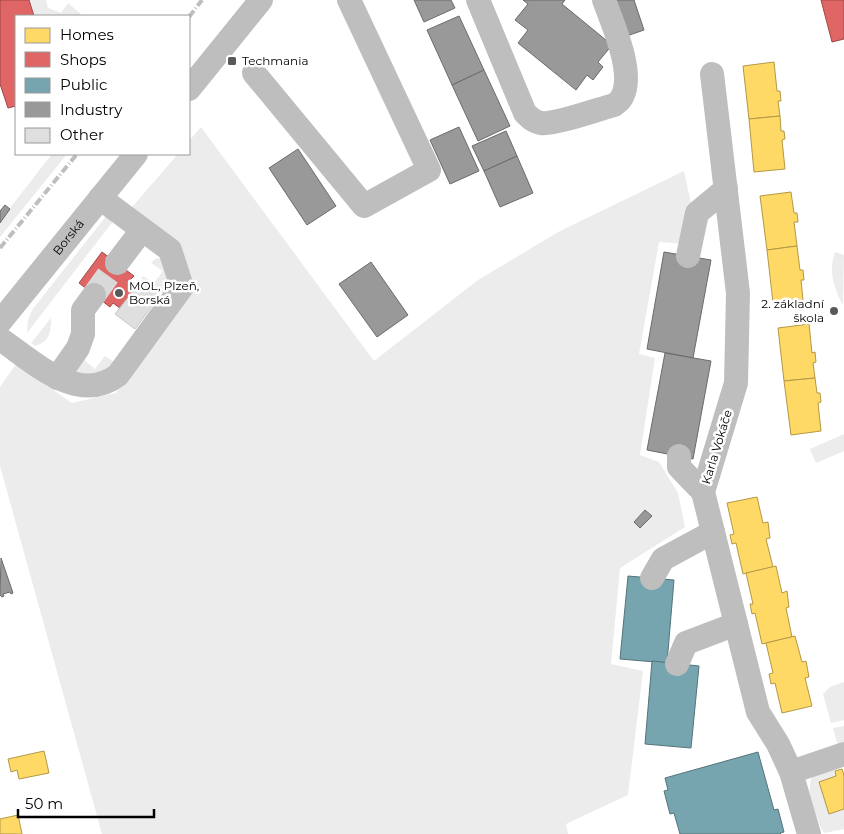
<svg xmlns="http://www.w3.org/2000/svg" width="844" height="834" font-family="Montserrat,sans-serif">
  <rect width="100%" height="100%" fill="#fff"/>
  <g fill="#ececec">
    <path d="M29,0H46L48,8L61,13L68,3L83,16H34Z"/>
    <path d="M201,127L374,361L478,280L560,231L684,171L700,245L659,242L639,354L655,358L640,455L659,462L678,493L685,527L620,568L611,664L643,671L628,795L566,824L568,834H102L0,466V387L16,364L72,403L116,393L193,290L181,250L132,207L178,154H189V141Z"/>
    <path d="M52,154H67L0,237V223L10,208Z"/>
    <path d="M111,210L117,216L27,333L28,320L32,310Z"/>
    <path d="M835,252L844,255L843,306C834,287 828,272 835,252Z"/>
    <path d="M159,258L163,260L170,289L164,295L141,278L143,276L154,283L163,271L151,263L155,259Z"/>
    <path d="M51,318C51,332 50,341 35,346L31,343Z"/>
    <path d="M105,356L117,364L107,374H74L84,360L95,369Z"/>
    <path d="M844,434V451L816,463L810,449Z"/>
    <path d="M844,682V720L831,723L823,694L830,687Z"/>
    <path d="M844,726V749L839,750L833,728Z"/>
    <path d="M833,768L836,776L820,782L829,814L844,809V829L824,833L821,828C816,813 805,792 812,777Z"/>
  </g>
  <g fill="#ffd966" stroke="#b29847">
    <path d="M774,62L777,91H780L781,101H778L780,116L749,119L743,66Z"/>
    <path d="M780,116L781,131H784L785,139L782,140L785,169L754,172L749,119Z"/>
    <path d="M791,192L794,213H797L798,222H794L797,246L767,250L760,196Z"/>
    <path d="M797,246L800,270H803L804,280H801L803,300L773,303L767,250Z"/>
    <path d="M809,324L812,353L815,352L816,362L813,363L815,378L784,381L778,328Z"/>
    <path d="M815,378L817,393H820L821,402L818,403L821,431L791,435L784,381Z"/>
    <path d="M757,497L763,523L768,522L770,538L766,539L773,567L743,574L736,543L732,544L730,535L734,534L727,503Z"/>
    <path d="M776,566L782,593L787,591L789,607L786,608L792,637L762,644L755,613L752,614L750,604H753L746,573Z"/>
    <path d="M795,636L802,662L806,661L809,677L805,678L812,706L782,713L775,683L771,684L769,674L773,673L766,643Z"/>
    <path d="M44,751L49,773L19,779L17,770L11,772L8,759Z"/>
    <path d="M842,769L844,775V809L829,814L819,782L836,776L835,771Z"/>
    <path d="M18,815L22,834H0V819Z"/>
  </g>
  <g fill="#e06666" stroke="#9d4747">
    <path d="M0,0H29L34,16H16V106L8,108L0,84Z"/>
    <path d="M821,0H844V39L832,42Z"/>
    <path d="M102,252L134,276L130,280L137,285L120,308L113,303L110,307L79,283Z"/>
  </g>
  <g fill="#76a5af" stroke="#53747a">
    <path d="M628,576L674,580L667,663L620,659Z"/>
    <path d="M652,661L699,666L691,748L645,744Z"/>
    <path d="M758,752L774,810L778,809L784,832L780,833L781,834H680L674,813L670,814L664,791L668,790L665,778Z"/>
  </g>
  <g fill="#999" stroke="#6b6b6b">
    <path d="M414,0H451L455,8L424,22Z"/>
    <path d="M523,0H565L562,4L612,45L598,62L603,67L593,80L587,75L576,90L518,43L528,30L515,20L528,4Z"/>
    <path d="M609,0H634L644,30L621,38Z"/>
    <path d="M459,16L484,70L452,85L427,30Z"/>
    <path d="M484,70L510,126L478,141L452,85Z"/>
    <path d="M459,127L479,171L450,184L430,140Z"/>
    <path d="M506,131L517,156L484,171L472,146Z"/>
    <path d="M298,149L336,206L307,225L269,168Z"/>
    <path d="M517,156L533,193L500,207L484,171Z"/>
    <path d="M5,205L10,209L0,223V211Z"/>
    <path d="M664,252L711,260L693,358L647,349Z"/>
    <path d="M371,262L408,315L377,337L339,284Z"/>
    <path d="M665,353L711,361L693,459L647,450Z"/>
    <path d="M645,510L652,516L640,528L634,522Z"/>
    <path d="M1,558L13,593L11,594L10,592L3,594L4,596L2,597L0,595Z"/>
  </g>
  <path fill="#dfdfdf" stroke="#c7c7c7" d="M141,281L160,295L135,329L115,314Z"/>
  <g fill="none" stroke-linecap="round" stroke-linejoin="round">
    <path stroke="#d9d9d9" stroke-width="24" stroke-dasharray="24 12" stroke-linecap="butt" d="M94,295L117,263"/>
    <g stroke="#bebebe" stroke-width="24">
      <path d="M478,0L525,113C530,118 534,122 541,123C555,125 599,109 614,105C617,103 620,101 622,97C635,73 613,25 604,0"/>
      <path d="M254,73L364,206L429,170L349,0"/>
      <path d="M712,74L738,293L736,383L703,492L758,712L778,744L791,772L809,834"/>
      <path d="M189,89L261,0"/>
      <path d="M688,256L697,213L726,189"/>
      <path d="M117,263L142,230"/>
      <path id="s1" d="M0,322L136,154"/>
      <path d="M0,339C33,361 78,406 118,375L182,287L170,250L100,198"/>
      <path d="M57,378L78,348L83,334V310L94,295"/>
      <path d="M679,456V467L703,492"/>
      <path d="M652,578L663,559L713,532"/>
      <path d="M677,664L686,643L736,624"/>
      <path d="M791,772L844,754"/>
    </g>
    <g stroke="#bebebe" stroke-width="4" stroke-dasharray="8 2.5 1 2.5" stroke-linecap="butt">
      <path d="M189,17L202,0"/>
      <path d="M0,248L77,154"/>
    </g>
  </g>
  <g fill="#595959" stroke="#fff" stroke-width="2">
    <rect x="227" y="56" width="10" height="10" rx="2.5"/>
    <circle cx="119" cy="293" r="5"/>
    <circle cx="834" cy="311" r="5"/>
  </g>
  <g text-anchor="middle" stroke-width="5" stroke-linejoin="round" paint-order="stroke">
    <g font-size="12" fill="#000" stroke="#fff" text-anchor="start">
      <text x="242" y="65">Techmania</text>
      <text x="129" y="290">MOL, Plzeň,<tspan x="129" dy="14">Borská</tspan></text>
      <text x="824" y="308" text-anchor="end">2. základní<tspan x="824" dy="14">škola</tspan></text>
    </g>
    <g font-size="12" fill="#000" stroke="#fff">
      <text dy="4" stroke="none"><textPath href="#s1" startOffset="109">Borská</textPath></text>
      <text transform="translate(717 447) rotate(-73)" y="4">Karla Vokáče</text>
    </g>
  </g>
  <rect x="15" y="15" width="175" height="140" fill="#ffffff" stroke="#999999"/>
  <rect x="25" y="28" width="25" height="15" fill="#ffd966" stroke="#999999"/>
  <text x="60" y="40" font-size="15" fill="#000000">Homes</text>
  <rect x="25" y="52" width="25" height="15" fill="#e06666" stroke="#999999"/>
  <text x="60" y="65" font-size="15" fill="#000000">Shops</text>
  <rect x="25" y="78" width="25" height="15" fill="#76a5af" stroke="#999999"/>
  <text x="60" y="90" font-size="15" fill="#000000">Public</text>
  <rect x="25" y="102" width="25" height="15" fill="#999999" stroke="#999999"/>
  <text x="60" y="115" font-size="15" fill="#000000">Industry</text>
  <rect x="25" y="128" width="25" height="15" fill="#dfdfdf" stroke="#999999"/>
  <text x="60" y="140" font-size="15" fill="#000000">Other</text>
  <path d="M18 809v8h136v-8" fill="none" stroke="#000000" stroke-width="2.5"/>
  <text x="25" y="809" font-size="15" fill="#000000" stroke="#ffffff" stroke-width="4" paint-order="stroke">50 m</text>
</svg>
